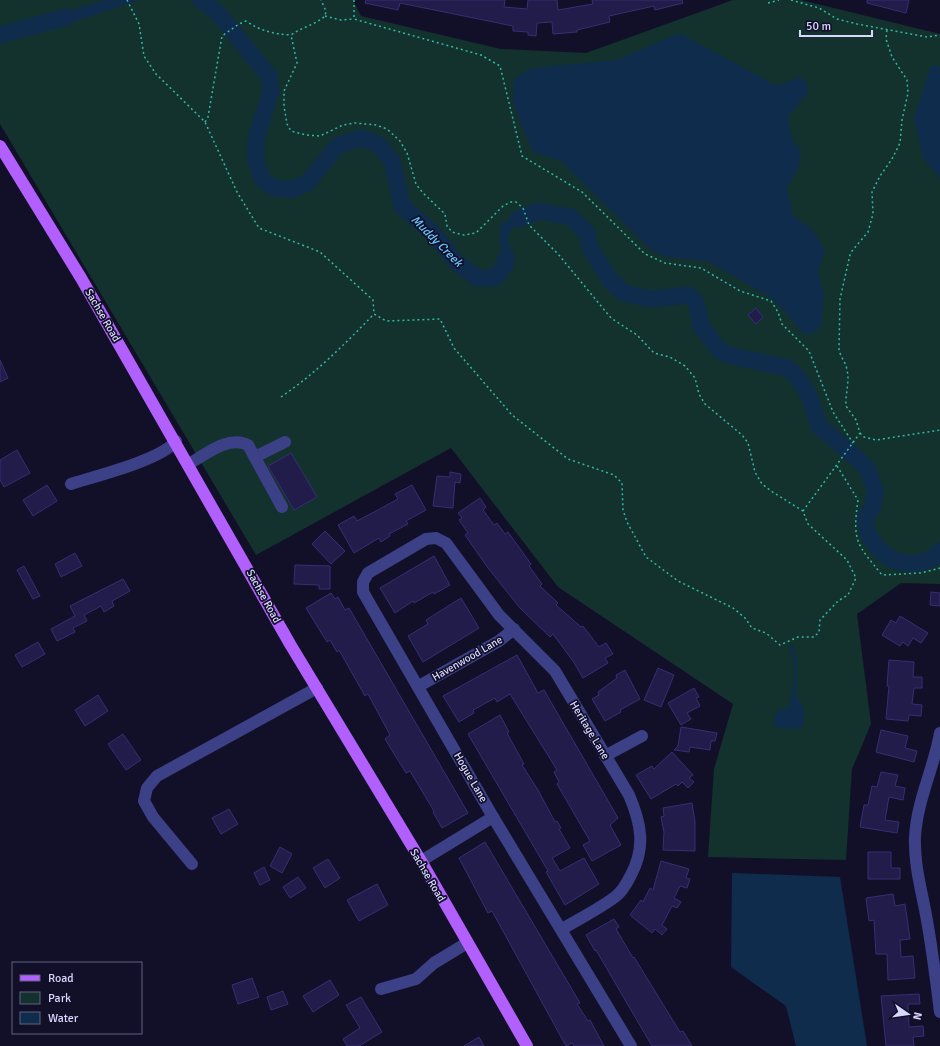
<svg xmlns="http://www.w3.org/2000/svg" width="940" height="1046" font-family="Signika,sans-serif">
  <rect width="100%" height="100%" fill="#121028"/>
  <path fill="#13322e" d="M0,0H353L361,16L501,49L586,53L733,0H801L940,34V584L901,583L857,614L871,724L852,769L846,860L708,857L714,769L733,704L558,587L451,448L256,555L0,124Z"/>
  <g fill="#0f2c4d">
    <path d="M105,0H139L55,28L45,27L44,21L49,17Z"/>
    <path d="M679,33L777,86L800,77L807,84L808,93L788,116L792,140L801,152L798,168L787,188L793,216L812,230L825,250L818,272L824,295L821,326L812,334L802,333L789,316L772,298L707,261L666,257L651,250L561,161L533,152L513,103L514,79L533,68L617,60Z"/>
    <path d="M931,66H940V179L923,158L914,117Z"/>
    <path d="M536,208L543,215C529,213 504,226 509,244C510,247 512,250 514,252L509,269L501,281L495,278L492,271L503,254L500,243V224L508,221L518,213Z"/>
    <path d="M792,644L797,661L796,696L804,709L803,726L797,729L775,727C773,720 774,715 779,710L788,708C792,699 794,678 794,667C794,660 791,652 789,646Z"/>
    <path d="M732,873L840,877L867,1046H796L786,1006L731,967Z"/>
  </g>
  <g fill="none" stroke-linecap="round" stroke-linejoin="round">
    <g stroke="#0f2c4d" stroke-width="17">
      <path d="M201,0L217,12L269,76L271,91L256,139V163L263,180L274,188L291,190L307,183L338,145L362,138L379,145L392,161L402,206L433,233L457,263L478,278H495L505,265L506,258"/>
      <path d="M0,35L66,17"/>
      <path d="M518,219L539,211L571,217L587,233L590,248L611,281L624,293L651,299L689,295L696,302L701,326L720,351L732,356L788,368L798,378L809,396L819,426L859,460L868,470L875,491L873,506L865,519C867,525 867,533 870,537C874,543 879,550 884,554C900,567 927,567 940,551"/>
    </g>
  </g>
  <g fill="#211c49" stroke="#352f75">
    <path d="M366,0H505L504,7L527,9L528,0H557L558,10L593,4L592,0H682L683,3L655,10L654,6L609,16L610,22L577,30V32L553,34L552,22L537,23L536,36L528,35V32L513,31V26L400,3L398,10L365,3Z"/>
    <path d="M867,0H909L906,13L867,3Z"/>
    <path d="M756,308L763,317L756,324L748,315Z"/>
    <path d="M0,360L8,378L0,382Z"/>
    <path d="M17,450L30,473L4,487L0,480V460Z"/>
    <path d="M291,453L317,497L294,510L268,466Z"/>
    <path d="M450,472L461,474L460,483L455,482L453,508L433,506L437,476L450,477Z"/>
    <path d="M47,485L57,501L33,516L23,500Z"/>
    <path d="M412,485L426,510L406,521L408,524L389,534L390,536L381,542L379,538L354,553L338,525L354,516L357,521L376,511L398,499L395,494Z"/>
    <path d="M480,498L486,507L483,510L494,525L497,523L505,534L508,532L531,564L529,566L542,584L540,586L558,603L556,605L581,627L583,626L599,647L606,643L613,654L605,658L608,663L583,678L573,661L553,634L550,637L520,608L488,568L465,535L468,533L459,520L462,518L458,513Z"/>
    <path d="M325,531L345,551L331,564L312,544Z"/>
    <path d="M75,553L82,566L61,577L55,564Z"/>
    <path d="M434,556L450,585L434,594L433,592L414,603L413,601L395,613L380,588Z"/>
    <path d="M295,565L330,566V589H319V585L294,584Z"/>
    <path d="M24,566L40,596L33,599L17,570Z"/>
    <path d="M123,579L130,591L112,601L114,606L104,612L101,606L84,615L87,621L73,628L75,632L57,641L51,629L75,616L70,606Z"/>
    <path d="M931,592L940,593V606L930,605Z"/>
    <path d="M331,593L335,599L338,597L345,610L349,608L360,627L468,813L442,828L433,812L434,811L410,771L406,773L385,739L390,735L368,694L365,696L339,650L337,652L330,640L327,642L306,608Z"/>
    <path d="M461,598L479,628L423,662L408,636L428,624L426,620Z"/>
    <path d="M900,616L928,633L921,643L913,638L908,646L903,642L900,646L882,635L891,620L896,623Z"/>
    <path d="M38,642L45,654L22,667L15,655Z"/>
    <path d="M517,655L538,693L544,690L618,818L610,825L621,845L592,861L583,845L590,841L557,784L559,782L554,772L557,770L510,694L497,702L495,698L473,710L474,713L459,722L443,696Z"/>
    <path d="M889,660L914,662L913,677H922V688H914L912,704L922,705L921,716L909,715L908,721L886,719L889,686H887Z"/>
    <path d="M658,668L674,675L661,707L644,700Z"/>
    <path d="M625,670L640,699L620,710L621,712L605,721L592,699L599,695L598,692L617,678L616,675Z"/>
    <path d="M694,688L699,697L696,698L700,706L687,713L691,719L681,725L668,703Z"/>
    <path d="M98,695L108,711L85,726L75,710Z"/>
    <path d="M500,715L509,732L507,733L524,764L522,765L538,790L555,822L557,821L561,828L559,829L570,848L552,858L560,871L584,858L599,884L565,905L546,872L548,871L468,734Z"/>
    <path d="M681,727L717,733L715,741H711L710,750L690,747L689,752L674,750L678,746Z"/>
    <path d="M881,730L908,736L905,748L917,751L914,762L876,752Z"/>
    <path d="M123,734L141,760L126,770L108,744Z"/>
    <path d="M672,752L693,775L689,778L694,782L688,788L682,782L678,786L676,784L651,799L636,775L652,766L654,769Z"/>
    <path d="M881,772L898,775L895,786L905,788L903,800L889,797L885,820L899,822L897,833L860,827L864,805H868L872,786L877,787Z"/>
    <path d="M692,803L695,822V851L663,850L664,832L661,817L664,816L663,808Z"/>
    <path d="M229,809L238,824L221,834L212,818Z"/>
    <path d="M485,842L580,1003L577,1004L588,1021L590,1020L604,1046H574L572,1043L566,1046L492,911L488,913L459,858Z"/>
    <path d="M280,847L292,854L282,873L270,866Z"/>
    <path d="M868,852H891V868H900V879H868Z"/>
    <path d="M328,859L340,878L325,888L313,868Z"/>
    <path d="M661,861L689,869L686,878L690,879L687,888L680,886L674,898L681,902L677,908L672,906L662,925L667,929L662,935L655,929L652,933L630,915L641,900L643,902L650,888L653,890Z"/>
    <path d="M264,867L270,880L260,885L254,873Z"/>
    <path d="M298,877L306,888L290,898L283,887Z"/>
    <path d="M377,884L388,905L359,921L347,900Z"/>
    <path d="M893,894L895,906L905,904L910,939L900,940L901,957L913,956L915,978L888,980L887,954H876L874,920L869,921L866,898Z"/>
    <path d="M614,919L619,927L616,929L633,958L634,957L680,1032L683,1031L692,1046H652L596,950L595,951L586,935Z"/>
    <path d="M252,978L259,997L238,1004L232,985Z"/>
    <path d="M330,980L339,995L313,1012L303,996Z"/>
    <path d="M283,991L288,1004L271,1010L267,997Z"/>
    <path d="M919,994L920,1004H908L909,1027L923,1026L924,1036L913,1037L914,1046H886L881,996Z"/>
    <path d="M361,997L382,1032L359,1046H347L343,1039L360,1028L346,1005Z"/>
    <path d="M479,1037L484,1046H464Z"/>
  </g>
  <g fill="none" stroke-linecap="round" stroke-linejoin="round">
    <g stroke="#31b9a3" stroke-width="1.5" stroke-dasharray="2 3" stroke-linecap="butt">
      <path d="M127,0L139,24L144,56L156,74L205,122L237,192L259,228L320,252L373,300L374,314L386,321L440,319L454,348L512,415L568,459L614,475L622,483L623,510L627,522L646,557L678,581L733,608L745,618L752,628L766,633L780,645L798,637H814L819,632L820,620L838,601L848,595L856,578L847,560L808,524L803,511L771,491L762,484L755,472L748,443L742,435L705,404L699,394L695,378L685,366L670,357L654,353L637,335L611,318L558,254L529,225L523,208L516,202H511L503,206L476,233L464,235L452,232L447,226L445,214L423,193L416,184L407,153L400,141L387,129L376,125L355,123L343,125L320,136L306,135L291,131L287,124L284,106V91L297,63L291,35"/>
      <path d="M354,0V19L481,55L500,66L522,156L582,192L645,254L665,263L701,268L740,291L771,301L778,312L782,324L809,351L833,412L853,443"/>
      <path d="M791,0L819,8L837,19L857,24L927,37L940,35"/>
      <path d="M768,3L779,0"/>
      <path d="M325,16L341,20L353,19"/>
      <path d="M205,122L208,117L222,36L239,24L246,21C261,31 273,34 291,35C302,27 315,25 325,16L326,11L321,0"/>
      <path d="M281,397C316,373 345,344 374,314"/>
      <path d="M860,433L864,437L876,440L940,430"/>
      <path d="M837,466L858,500C852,542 857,544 882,575L921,573L940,568"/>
      <path d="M803,511L860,433L856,420L846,406C845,394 850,382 847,370C846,362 840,357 839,349L840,299L850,255L852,251L868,232L873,214L872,192L880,176L892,159L900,143L902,120L908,93L907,80L892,57L886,39L887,29"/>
    </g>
    <g stroke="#3c4086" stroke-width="12">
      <path d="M255,457L285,442"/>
      <path d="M189,464C206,454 229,435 248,445L282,507"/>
      <path d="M71,484C96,476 161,460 176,441"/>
      <path d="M419,686L499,641L514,629"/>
      <path d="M940,733C934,768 917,800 915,837C914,864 921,888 926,915C932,947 936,980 940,1012"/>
      <path d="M605,756L642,736"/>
      <path d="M421,861L493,817"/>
      <path d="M192,864L153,817L144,801L147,788L157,776L317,688"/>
      <path d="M562,929C579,919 599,909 615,897C622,892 627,883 631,875C646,847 641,823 629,795L555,671L499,615L446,543L436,538L426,539L368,573L363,582V592L493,817L631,1046"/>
      <path d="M381,989L416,979L434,963L467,943"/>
    </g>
    <path stroke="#b260fd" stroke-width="12" d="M0,146L81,278L290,644L421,861L527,1046"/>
  </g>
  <g text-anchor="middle" stroke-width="3.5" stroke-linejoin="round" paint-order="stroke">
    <g font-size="11" fill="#d8d7ff" stroke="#121028">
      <text transform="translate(103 315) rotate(60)" y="4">Sachse Road</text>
      <text transform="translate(264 596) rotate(61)" y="4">Sachse Road</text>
      <text transform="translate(467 658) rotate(-30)" y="4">Havenwood Lane</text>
      <text transform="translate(590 730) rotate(59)" y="4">Heritage Lane</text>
      <text transform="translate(471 777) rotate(60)" y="4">Hogue Lane</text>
      <text transform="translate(428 875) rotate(60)" y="4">Sachse Road</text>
    </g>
    <g font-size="12" font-style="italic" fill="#67c7fe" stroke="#121028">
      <text transform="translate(437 241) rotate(45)" y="4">Muddy Creek</text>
    </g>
  </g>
  <rect x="12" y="962" width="130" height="72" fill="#121028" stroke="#61607e"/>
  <rect x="20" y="975" width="20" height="6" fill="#b260fd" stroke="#61607e"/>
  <text x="48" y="982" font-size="12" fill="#d8d7ff">Road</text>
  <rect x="20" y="992" width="20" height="12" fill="#13322e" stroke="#61607e"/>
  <text x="48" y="1002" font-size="12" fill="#d8d7ff">Park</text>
  <rect x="20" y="1012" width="20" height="12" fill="#0f2c4d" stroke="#61607e"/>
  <text x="48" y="1022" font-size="12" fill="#d8d7ff">Water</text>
  <g transform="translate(908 1014) rotate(103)" stroke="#121028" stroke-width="3" paint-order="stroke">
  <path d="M0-3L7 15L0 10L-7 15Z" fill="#d8d7ff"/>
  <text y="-6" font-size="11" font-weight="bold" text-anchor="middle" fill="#d8d7ff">N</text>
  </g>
  <path d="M800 30v6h72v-6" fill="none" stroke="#d8d7ff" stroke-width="2"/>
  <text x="806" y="30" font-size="12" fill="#d8d7ff" stroke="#121028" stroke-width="3" paint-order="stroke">50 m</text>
</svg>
